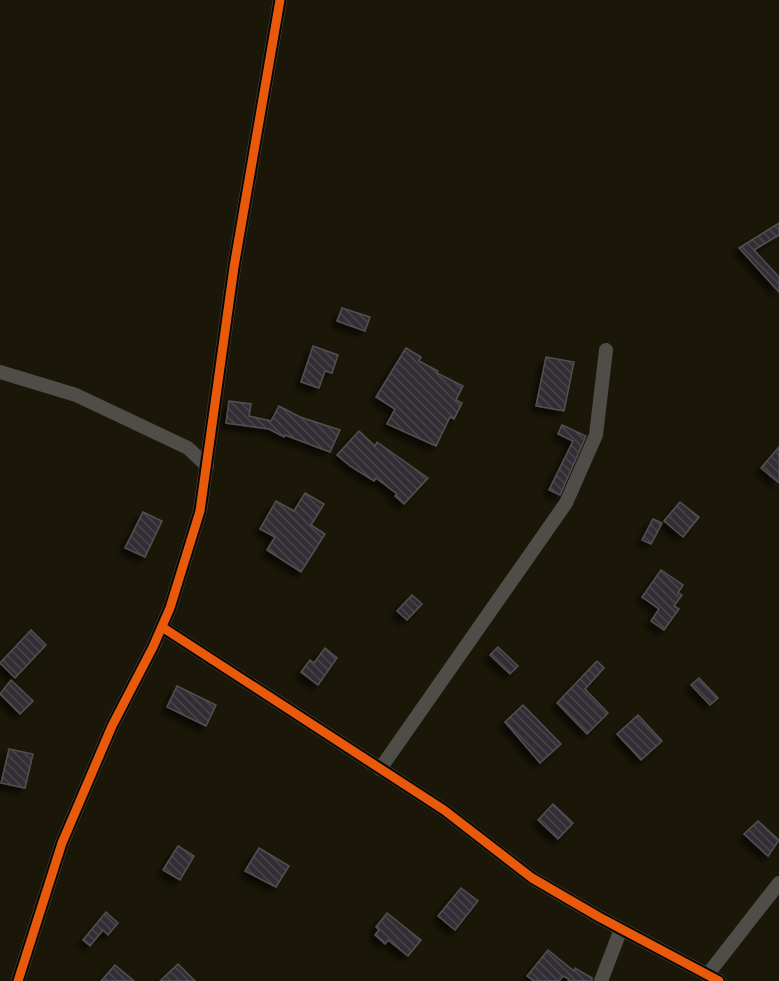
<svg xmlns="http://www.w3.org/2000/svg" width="779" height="981" font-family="'Titillium Web',sans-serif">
  <defs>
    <pattern id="building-back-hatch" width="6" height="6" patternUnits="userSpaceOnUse" patternTransform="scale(1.5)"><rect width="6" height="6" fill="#332f36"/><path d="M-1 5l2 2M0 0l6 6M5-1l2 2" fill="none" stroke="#474449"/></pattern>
    <filter id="shadow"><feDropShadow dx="-5.5" dy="5.5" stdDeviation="3" flood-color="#0009"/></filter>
  </defs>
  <rect width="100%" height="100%" fill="#1b1708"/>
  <g fill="url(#building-back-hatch)" stroke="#525050" stroke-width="1.5" filter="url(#shadow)">
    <path d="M779,223V235L754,250L779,277V292L739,248Z"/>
    <path d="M342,308L370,317L365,331L337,321Z"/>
    <path d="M313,346L338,355L332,373L325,371L319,388L301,382Z"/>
    <path d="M406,348L421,357L419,361L438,371L437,373L463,386L456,400L462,403L454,419L450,417L436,446L387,424L395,409L376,397Z"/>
    <path d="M546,357L574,362L564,411L536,406Z"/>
    <path d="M229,401L251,404L249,416L271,421L279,406L300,417L340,430L330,452L285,435L284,437L269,429L226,423Z"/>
    <path d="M562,425L586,436L560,495L549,490L573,441L558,434Z"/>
    <path d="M359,431L375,446L377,442L428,478L404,504L395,496L397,494L376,478L374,481L350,466L337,455Z"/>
    <path d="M779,447V483L761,468Z"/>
    <path d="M305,493L324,504L311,525L325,534L301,572L267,550L275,537L260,529L276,501L294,511Z"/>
    <path d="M680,502L699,517L683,537L664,521Z"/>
    <path d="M143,512L162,521L145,557L125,548Z"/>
    <path d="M653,519L662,523L651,544L642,540Z"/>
    <path d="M661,570L683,585L678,593L682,595L674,606L679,609L664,630L651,621L659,609L642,597Z"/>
    <path d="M412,595L422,604L407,620L397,611Z"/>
    <path d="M31,630L46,645L15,678L0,663Z"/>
    <path d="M498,647L518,666L510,674L490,655Z"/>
    <path d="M325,648L337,658L318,685L301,672L310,660L314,663Z"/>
    <path d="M597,661L604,668L585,689L608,713L587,734L557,703Z"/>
    <path d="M699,678L718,698L710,705L691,685Z"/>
    <path d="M11,680L33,701L20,714L0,694Z"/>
    <path d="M177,686L216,705L206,726L167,707Z"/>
    <path d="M523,705L561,744L540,763L505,722Z"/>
    <path d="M638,715L662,741L641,760L617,734Z"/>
    <path d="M9,749L33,754L25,788L1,783Z"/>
    <path d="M553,804L573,823L558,839L538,820Z"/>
    <path d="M758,821L779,840L768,856L744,834Z"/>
    <path d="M178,846L194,856L180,880L163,870Z"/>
    <path d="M259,848L289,866L276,887L245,871Z"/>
    <path d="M461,888L478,901L455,930L438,916Z"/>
    <path d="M106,912L118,923L108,935L103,930L90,946L83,940Z"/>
    <path d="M387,913L421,940L408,956L388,940L385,944L375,935L379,930L376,927Z"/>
    <path d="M548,950L574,971L575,968L592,978V981H568L569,979L563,976L559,981H534L527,976Z"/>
    <path d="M178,964L195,981H160Z"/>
    <path d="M115,965L134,981H101Z"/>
  </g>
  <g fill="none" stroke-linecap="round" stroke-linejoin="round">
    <g stroke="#4e4d47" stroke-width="14">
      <path d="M0,372L76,395L188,448L207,466"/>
      <path d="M162,627L444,810L532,878L599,917L719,981"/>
      <path d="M380,769L566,503L596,435L606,350"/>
      <path d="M708,974L779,883"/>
      <path d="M18,981L62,843L112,726L153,647L170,608L200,511L234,267L280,0"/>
      <path d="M601,981L621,929"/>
    </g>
    <defs>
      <g id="cycleway">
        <path d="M162,627L444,810L532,878L599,917L719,981"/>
        <path d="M18,981L62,843L112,726L153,647L170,608L200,511L234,267L280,0"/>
      </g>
    </defs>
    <use href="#cycleway" stroke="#090600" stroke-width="13"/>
    <use href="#cycleway" stroke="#e8590c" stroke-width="9"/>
  </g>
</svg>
